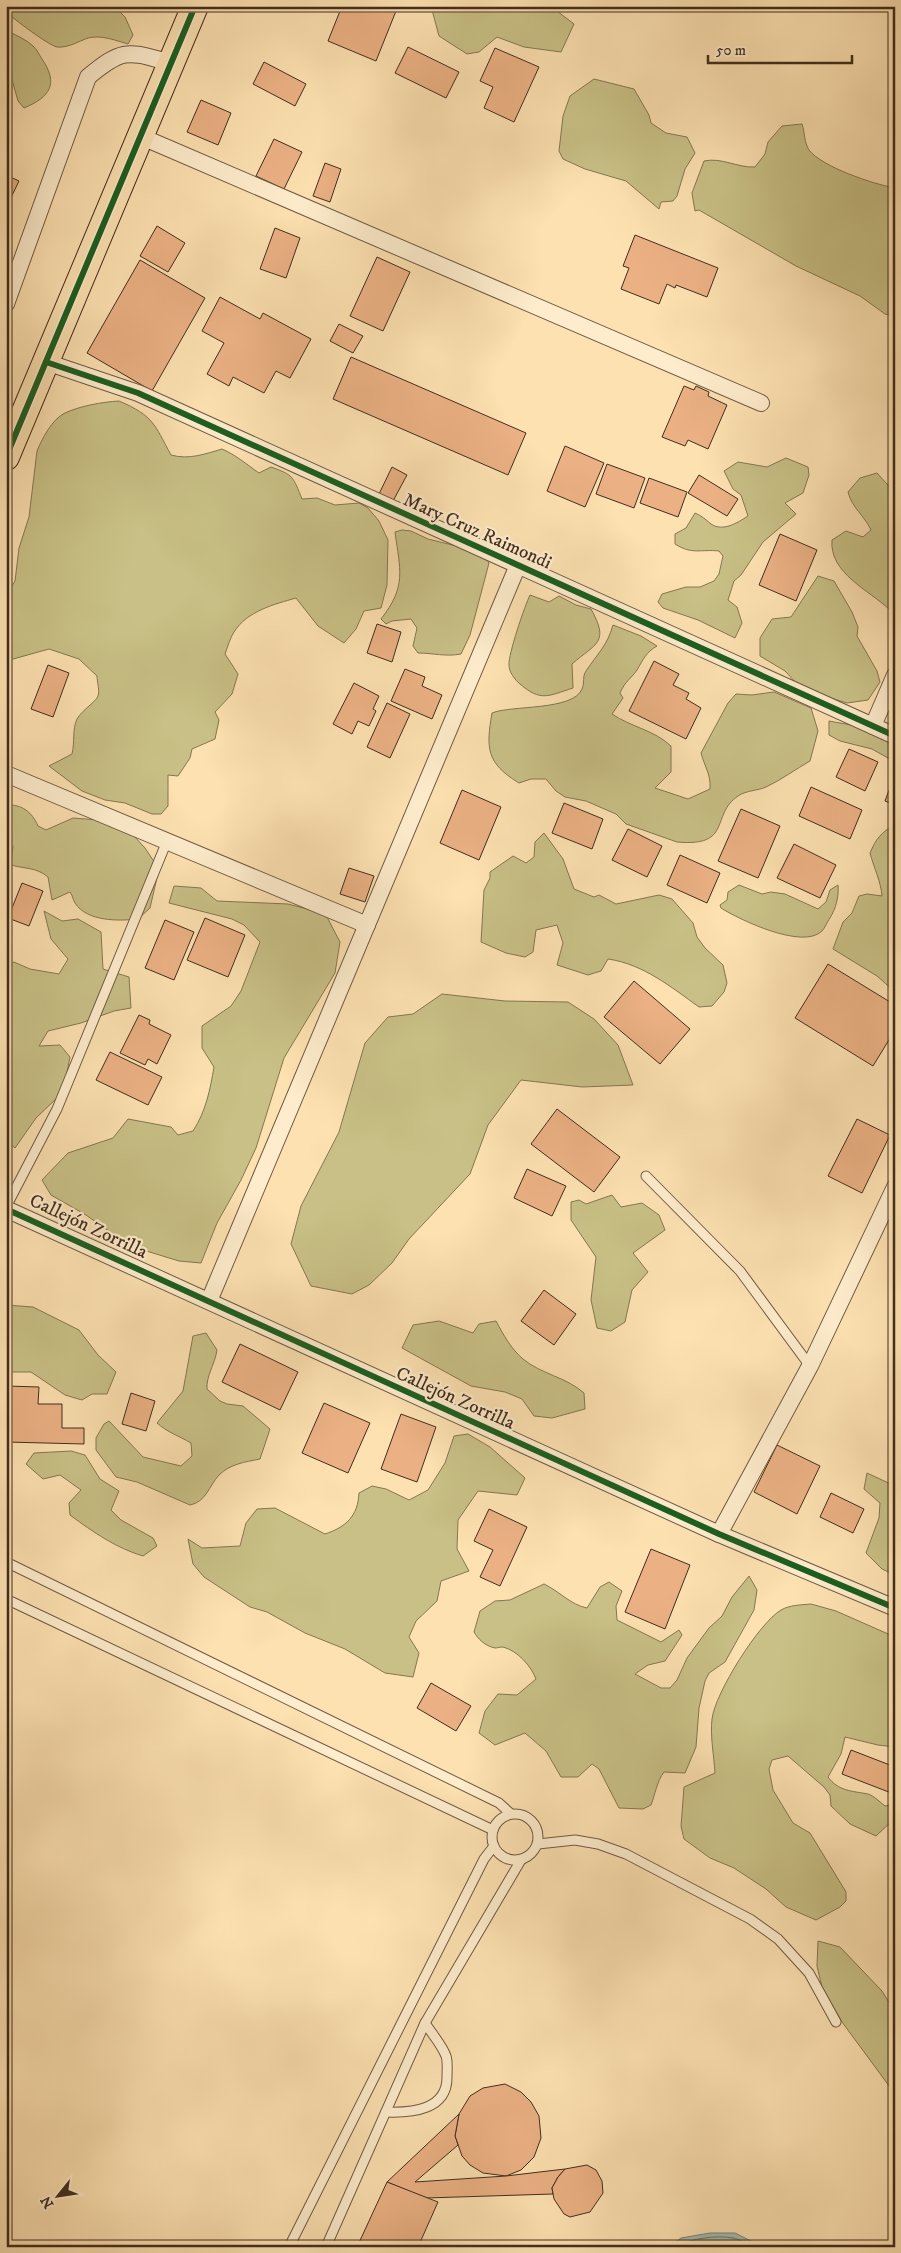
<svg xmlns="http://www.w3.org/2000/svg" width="901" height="2253" font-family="'IM FELL DW Pica',serif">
  <rect width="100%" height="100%" fill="#fde1b1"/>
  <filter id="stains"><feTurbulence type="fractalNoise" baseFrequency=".004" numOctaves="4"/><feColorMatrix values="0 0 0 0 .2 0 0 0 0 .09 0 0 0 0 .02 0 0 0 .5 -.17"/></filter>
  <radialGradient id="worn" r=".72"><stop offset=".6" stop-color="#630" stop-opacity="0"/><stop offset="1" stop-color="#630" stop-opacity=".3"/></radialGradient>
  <g fill="#c8c086" stroke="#857652">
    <path d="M6,6H123L119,11L125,17L133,35L128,44C114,40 97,33 83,40C76,43 66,48 57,47C48,45 14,19 6,12Z"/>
    <path d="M431,6H542L553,8L574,24L561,52L524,47L497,37L479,52L467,54L439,36Z"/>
    <path d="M10,32C17,36 27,40 33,46C37,49 39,55 42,59C59,84 50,97 24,108L18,101L9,69L6,68V33Z"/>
    <path d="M594,79L634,89L649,115L651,123L666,133L687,137L695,153L685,169L677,196L673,201L661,202L659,209L626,181L585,169L563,159L559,151L563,116L570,96Z"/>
    <path d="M802,124C805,133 804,142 809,150C822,167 873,184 895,188V316L885,314L860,296L796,266L699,210L695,211L692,193L704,161C721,157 738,168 755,167L765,154L768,142L782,126Z"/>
    <path d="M119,401C154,416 154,424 171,455C189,460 205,454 222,449C236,455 246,464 259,473L271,467C294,475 293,477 302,499L317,498L335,505L359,503L368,508L379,521L388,540L387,585L381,608L364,611L356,629L344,643L318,626L296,598C275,604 247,611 234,632C230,638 228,646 225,654L238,674L232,694L215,712L219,720L215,739L192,749L190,758L178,776L168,775V806L161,814H152L125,803L105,800L82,791L49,766L72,754C75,742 72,730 77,719C82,710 97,701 98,696C100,691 97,682 97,676L79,659L49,649L6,661V595L15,581L19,548L29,517L37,451C42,439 52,419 65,413C80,406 102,402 119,401Z"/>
    <path d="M786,458L808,467L809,475L803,493L785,503L796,514L763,542L741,575L734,581L728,600L737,607L742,623L735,638L698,620L663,608L658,602L662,594L686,587H700L714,581L719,574L723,556L719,551C701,549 692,555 675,544V534L686,528L695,513C702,516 705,519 711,524C723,532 737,523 748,516L741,495L733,489L724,471L738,462L767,467Z"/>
    <path d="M877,473L895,493V607L890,610C869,590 829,573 832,540L846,531L863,537L871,530C864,515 852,508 848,492L860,478Z"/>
    <path d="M402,530L411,531L428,539L481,552L489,563L470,635L461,654C446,657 433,653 418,653L413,646L417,628L411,619L392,621L386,624L381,619C407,586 400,570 395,532Z"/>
    <path d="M818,576L834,581L852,612L858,627L857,636L877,671L880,682L868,700L847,703L827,697L798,685L785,671L760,656V638L772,619L791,617Z"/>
    <path d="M530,595L549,602L559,596L576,605L591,609C610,643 596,643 572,664L573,688C548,696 541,702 520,684C515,680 509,672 509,665C508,655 525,605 530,595Z"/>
    <path d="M613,625L641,636L657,646C646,652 643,660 637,670C630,680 626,680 620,693L623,698L612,714C631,727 654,730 671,746V772L655,788L688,799L710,789C711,774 705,768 701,753L728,703L736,694L752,695L774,692L811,708L818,731L810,761C796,769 781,780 766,787C757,791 747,790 738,796C710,815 733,847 677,842L626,824L616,814L586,801L565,797L556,791L546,779H531L519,783C486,763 486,748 492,713C511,705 573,711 582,689C585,682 582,677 586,671C598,653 607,646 613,625Z"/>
    <path d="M829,721L862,727L895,744V762L872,749L840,741L829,735Z"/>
    <path d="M6,805C22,804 32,812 38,826L46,830L73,818L112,821L134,836L145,848L159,869L150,908L138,919C120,921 87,922 75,903C73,900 73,896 70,892L52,900L48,877C36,867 25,869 11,865L13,846L6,843Z"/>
    <path d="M895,825V992L877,976L833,949L843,922L852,913L859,896L867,894L882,896C881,882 874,868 870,853C876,839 881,832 895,825Z"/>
    <path d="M544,833L563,859L574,889L594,897L599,895L616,904L659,895L672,899L693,923L697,937L705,948L723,965L727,983L724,992L712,1006L699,1007C671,987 643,964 608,959L601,971L588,975L557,965L563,943L557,925L536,930L533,952L525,957L506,953L481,942L484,890L490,878V872L513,856L526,863L534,857L535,842Z"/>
    <path d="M739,885L762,894L771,892L785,894L818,909L826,902L830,890L838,885C839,897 836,908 830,918C827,922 825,928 822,931C803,950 740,920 721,908L720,905L727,900L728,892Z"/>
    <path d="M174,886L201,888L217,901L288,904L311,910L327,917L340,942L335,973L284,1058L256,1148L241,1180L217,1223L201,1263L179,1261L130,1246L86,1215L51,1195L42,1180L68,1153L113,1138L128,1119L171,1127L178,1135L193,1131C206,1111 210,1090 214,1067L202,1048V1026L231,1006L241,991L260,942L244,925L232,919L169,903Z"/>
    <path d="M44,911L62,921L78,919L101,932L103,969L129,977L131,1008L114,1011L81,1023L48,1031L39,1046L60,1045L70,1057L66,1077L58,1097L36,1118L15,1148L6,1140V966L14,962L30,969L59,974L68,959L51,939Z"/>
    <path d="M442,994L505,1001L568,1002L594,1019L618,1045L633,1085L582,1087L521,1080L488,1125L470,1174L409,1239L392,1263L369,1285L352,1294L311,1286L291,1244L301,1206L339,1132L365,1043L388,1017L413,1014Z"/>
    <path d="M612,1195L621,1207L642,1203L659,1215L665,1230L633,1253L648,1272L632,1290L625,1322L611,1331L597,1328L591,1300L596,1257L571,1220V1202L579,1200L586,1204Z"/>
    <path d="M6,1305L33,1307L79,1330L98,1355L116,1372L107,1394H92L82,1400L65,1395L31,1372H6Z"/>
    <path d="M439,1321L473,1333L479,1324L496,1321C503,1334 511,1349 523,1359C541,1374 566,1377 584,1393L585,1409L552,1418L534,1416L522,1399L505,1392L471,1386L402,1348L413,1325Z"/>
    <path d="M206,1333L217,1350C215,1364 206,1376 207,1389L220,1401L227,1404L243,1406L270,1429L260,1459C245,1462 230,1464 219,1475C209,1486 206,1502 190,1505L137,1482L116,1477L96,1450V1438L104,1424L109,1421L143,1457L181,1466L192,1456L191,1443C179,1436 167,1432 157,1423L183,1391L193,1336Z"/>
    <path d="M468,1434L490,1447L525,1478L517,1495L478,1491L458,1520L457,1549L469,1571L441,1581L437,1601L416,1621L409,1637L419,1653L413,1677L385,1673L345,1649L305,1633L267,1612L250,1607L204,1577L193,1564L188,1539L202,1548L240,1546L246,1523L257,1509L275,1508L325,1534C346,1527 358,1516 359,1493L372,1486L386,1489L409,1500L428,1490L445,1463L454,1436Z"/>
    <path d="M71,1451L85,1455L100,1479L119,1491L111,1510L121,1520L153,1538L157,1546L143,1556C116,1548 93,1532 70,1515L69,1503L81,1490L60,1475L43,1479L26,1464L34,1453Z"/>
    <path d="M867,1473L895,1486V1575L882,1569L866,1553L879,1518L880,1503L864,1489Z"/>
    <path d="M749,1576L757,1590L754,1610L725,1662L709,1673L705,1681L699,1708L696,1747L685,1773L664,1772C657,1781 655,1795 651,1805L643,1809L619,1808L599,1769L592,1764L578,1777H561L546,1751L525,1733L495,1745L479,1733L485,1711L498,1694L517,1695L536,1679C531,1666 518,1651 503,1647C500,1647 497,1648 495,1648C485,1646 478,1639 474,1632L480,1611L495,1601L510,1600L544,1584C559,1591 571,1605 587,1608L600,1587L609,1582L622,1591L616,1606L617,1620L661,1642L679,1630L682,1635L665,1661L648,1665L635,1674L661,1688H670L677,1680L687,1658L709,1628L722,1616L732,1597Z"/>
    <path d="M811,1604L836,1611L895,1637V1747L878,1745L845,1737L841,1754L828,1777C838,1791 852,1791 868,1794C874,1796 880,1802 885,1806L895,1804V1818L876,1836L850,1824L831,1806L830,1795L824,1787L788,1756L772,1760L769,1769L773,1790L793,1823L810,1833L846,1892V1901L840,1907L816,1920L786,1907L766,1889L734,1868L710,1858L684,1839L681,1826L684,1787L715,1773C714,1756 710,1736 712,1719C715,1693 759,1623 781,1610C790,1605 800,1605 811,1604Z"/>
    <path d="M818,1941L840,1947L882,1991L895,2012V2094L842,2022L822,1987L817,1966Z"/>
  </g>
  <path fill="#a1bcb3" stroke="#7b8377" d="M710,2233H735L757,2244L759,2247H669L681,2238Z"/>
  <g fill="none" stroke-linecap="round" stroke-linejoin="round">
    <path stroke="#727468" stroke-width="1" d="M677,2247C690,2238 718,2235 733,2238C739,2239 746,2244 752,2247"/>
  </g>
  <g fill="#ebb184" stroke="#422d1e">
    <path d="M342,6H398L376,61L328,41Z"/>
    <path d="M408,47L459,72L446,98L395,73Z"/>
    <path d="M495,48L539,67L514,122L484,108L493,87L480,81Z"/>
    <path d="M264,62L306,84L295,106L253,84Z"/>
    <path d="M201,100L231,113L218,145L187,132Z"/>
    <path d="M274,139L302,152L284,189L256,176Z"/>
    <path d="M325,163L341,169L330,202L313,196Z"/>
    <path d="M6,175L19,181L6,208Z"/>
    <path d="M157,226L185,243L168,272L140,256Z"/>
    <path d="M275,228L300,238L286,278L260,269Z"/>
    <path d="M635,235L718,268L707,297L676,285L675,288L667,284L659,304L621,289L629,268L623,266Z"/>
    <path d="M377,257L410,272L383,331L350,316Z"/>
    <path d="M140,260L205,298L152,391L87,353Z"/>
    <path d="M220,297L260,319L263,313L311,339L290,378L276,371L264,393L233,377L229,386L207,374L224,343L202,331Z"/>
    <path d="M339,324L363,336L353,353L330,341Z"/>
    <path d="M351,357L526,433L508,475L333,399Z"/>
    <path d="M684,386L694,390L696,386L709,392L708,396L727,405L708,449L688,440L685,446L662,437Z"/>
    <path d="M565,446L604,463L585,507L547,491Z"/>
    <path d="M607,464L645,478L634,508L596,494Z"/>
    <path d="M392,467L407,475L393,501L379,494Z"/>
    <path d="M699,475L738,499L727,516L688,493Z"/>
    <path d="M649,478L687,492L678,517L640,503Z"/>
    <path d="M780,534L817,550L796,601L759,585Z"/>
    <path d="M377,624L401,632L392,662L367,653Z"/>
    <path d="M654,661L679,674L673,685L689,693L686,699L701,708L686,739L629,711Z"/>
    <path d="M48,665L69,673L53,717L31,709Z"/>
    <path d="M405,669L425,677L422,686L442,695L432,719L391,701Z"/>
    <path d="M354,683L379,696L373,709L376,711L369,726L358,721L352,734L333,724Z"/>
    <path d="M387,703L410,714L390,758L367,747Z"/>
    <path d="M849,749L878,762L865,791L836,777Z"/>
    <path d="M895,774V805L885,801Z"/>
    <path d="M811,787L862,810L850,839L799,816Z"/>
    <path d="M462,790L501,807L479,860L440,843Z"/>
    <path d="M564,803L603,819L592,849L552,833Z"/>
    <path d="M741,809L780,826L758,878L718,861Z"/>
    <path d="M628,829L662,846L647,877L612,860Z"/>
    <path d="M794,844L836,865L820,898L777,878Z"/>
    <path d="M680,855L720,873L707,903L667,885Z"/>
    <path d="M349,868L374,876L365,902L340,894Z"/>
    <path d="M22,883L43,891L29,926L8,918Z"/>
    <path d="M205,918L245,935L228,977L187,960Z"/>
    <path d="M165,920L194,932L174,980L145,968Z"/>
    <path d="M828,964L895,1005V1030L873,1066L795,1018Z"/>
    <path d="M634,981L690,1029L660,1064L604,1017Z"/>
    <path d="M139,1015L150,1020L149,1024L171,1035L157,1064L148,1059L145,1065L120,1053Z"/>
    <path d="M110,1052L162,1077L148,1105L96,1080Z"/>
    <path d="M557,1109L620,1157L594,1192L531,1144Z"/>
    <path d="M857,1119L890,1135L862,1193L828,1176Z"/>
    <path d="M527,1169L566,1186L552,1216L514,1198Z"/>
    <path d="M544,1290L576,1314L554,1345L521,1321Z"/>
    <path d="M240,1344L298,1372L280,1410L222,1382Z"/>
    <path d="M6,1386L39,1387L38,1404H62V1428H84V1444L6,1442Z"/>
    <path d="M131,1393L155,1401L146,1431L122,1424Z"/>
    <path d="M324,1403L370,1423L348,1473L302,1453Z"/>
    <path d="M401,1414L436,1427L417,1482L381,1469Z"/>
    <path d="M777,1445L820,1466L797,1514L754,1492Z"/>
    <path d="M831,1493L864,1509L853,1533L820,1517Z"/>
    <path d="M489,1509L527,1527L500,1586L480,1577L493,1550L474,1541Z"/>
    <path d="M651,1549L690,1565L665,1629L625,1612Z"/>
    <path d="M431,1683L471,1706L456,1731L417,1708Z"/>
    <path d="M851,1750L895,1767L894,1794L842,1774Z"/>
    <path d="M505,2084L521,2092L531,2102L539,2116L541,2138L534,2157L521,2170L506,2176L483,2173L470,2165L462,2156L455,2136L459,2114L470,2096L483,2088Z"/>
    <path d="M459,2114L455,2136L458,2145L415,2182L506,2176L565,2169L558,2177L552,2188L553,2194L426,2198L387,2182Z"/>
    <path d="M587,2165L596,2170L602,2181L603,2193L590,2212L570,2217L564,2214L554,2199L552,2188L558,2177L565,2169Z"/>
    <path d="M387,2182L438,2202L418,2247H357Z"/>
  </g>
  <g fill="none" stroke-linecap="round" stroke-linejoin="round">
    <defs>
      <g id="service">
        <path d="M646,1176L740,1271L810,1366"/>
        <path d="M6,1207L57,1109L167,841"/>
        <path d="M6,1562L499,1803L511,1814"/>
        <path d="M6,1599L493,1830"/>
        <circle cx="515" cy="1837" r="23"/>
        <path d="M538,1844L575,1840L598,1844L626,1854L750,1919L778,1939L809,1973L836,2022"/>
        <path d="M386,2112C412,2113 448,2110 447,2076C447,2070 448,2062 446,2056C442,2045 432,2034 425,2023"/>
        <path d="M289,2247L484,1859L494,1846"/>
        <path d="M326,2247L425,2023L521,1860"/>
      </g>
      <g id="minor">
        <path d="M142,137L761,403"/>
        <path d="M6,304L88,77C125,46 129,52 172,63"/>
        <path d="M46,362L138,393L895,736"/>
        <path d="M873,726L895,675"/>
        <path d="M6,774L367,925"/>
        <path d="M6,1209L719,1534L895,1608"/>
        <path d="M209,1301L518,565"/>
        <path d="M719,1534L810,1366L895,1187"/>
      </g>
      <path id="primary" d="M6,457L195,6"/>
    </defs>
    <use href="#service" stroke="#715a43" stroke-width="11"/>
    <use href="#minor" stroke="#715a43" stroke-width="18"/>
    <use href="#primary" stroke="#422d1e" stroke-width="28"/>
    <use href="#service" stroke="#feeccc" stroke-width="9"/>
    <use href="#minor" stroke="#feeccc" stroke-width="16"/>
    <use href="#primary" stroke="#fde1b1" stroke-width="26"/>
    <defs>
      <g id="cycleway">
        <path d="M46,362L138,393L895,736"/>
        <path d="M6,457L195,6"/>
        <path d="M6,1209L719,1534L895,1608"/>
      </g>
    </defs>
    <use href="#cycleway" stroke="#feeccc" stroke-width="9"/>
    <use href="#cycleway" stroke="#1b5e20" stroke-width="6"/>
  </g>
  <g text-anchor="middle" stroke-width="4.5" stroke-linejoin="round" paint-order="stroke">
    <g font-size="19" fill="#422d1e" stroke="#feeccc">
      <text transform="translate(478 530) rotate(24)" y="7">Mary Cruz Raimondi</text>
      <text transform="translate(89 1225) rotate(25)" y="7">Callejón Zorrilla</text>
      <text transform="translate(456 1397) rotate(24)" y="7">Callejón Zorrilla</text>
    </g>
  </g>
  <rect width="901" height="2253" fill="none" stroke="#fde1b1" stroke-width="25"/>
  <rect x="8" y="8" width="886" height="2238" fill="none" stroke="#422d1e" stroke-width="2.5"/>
  <rect x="12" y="12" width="876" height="2228" fill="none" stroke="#422d1e"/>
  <g transform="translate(58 2196) rotate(240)" stroke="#feeccc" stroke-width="4" paint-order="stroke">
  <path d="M0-4L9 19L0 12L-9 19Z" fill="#422d1e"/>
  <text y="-8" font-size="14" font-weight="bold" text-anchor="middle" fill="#422d1e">N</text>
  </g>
  <path d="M708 55v8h144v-8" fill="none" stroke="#422d1e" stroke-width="2.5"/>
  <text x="716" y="55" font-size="15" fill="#422d1e" stroke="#feeccc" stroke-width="4" paint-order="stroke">50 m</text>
  <rect width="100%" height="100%" filter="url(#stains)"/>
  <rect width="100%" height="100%" fill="url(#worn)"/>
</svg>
